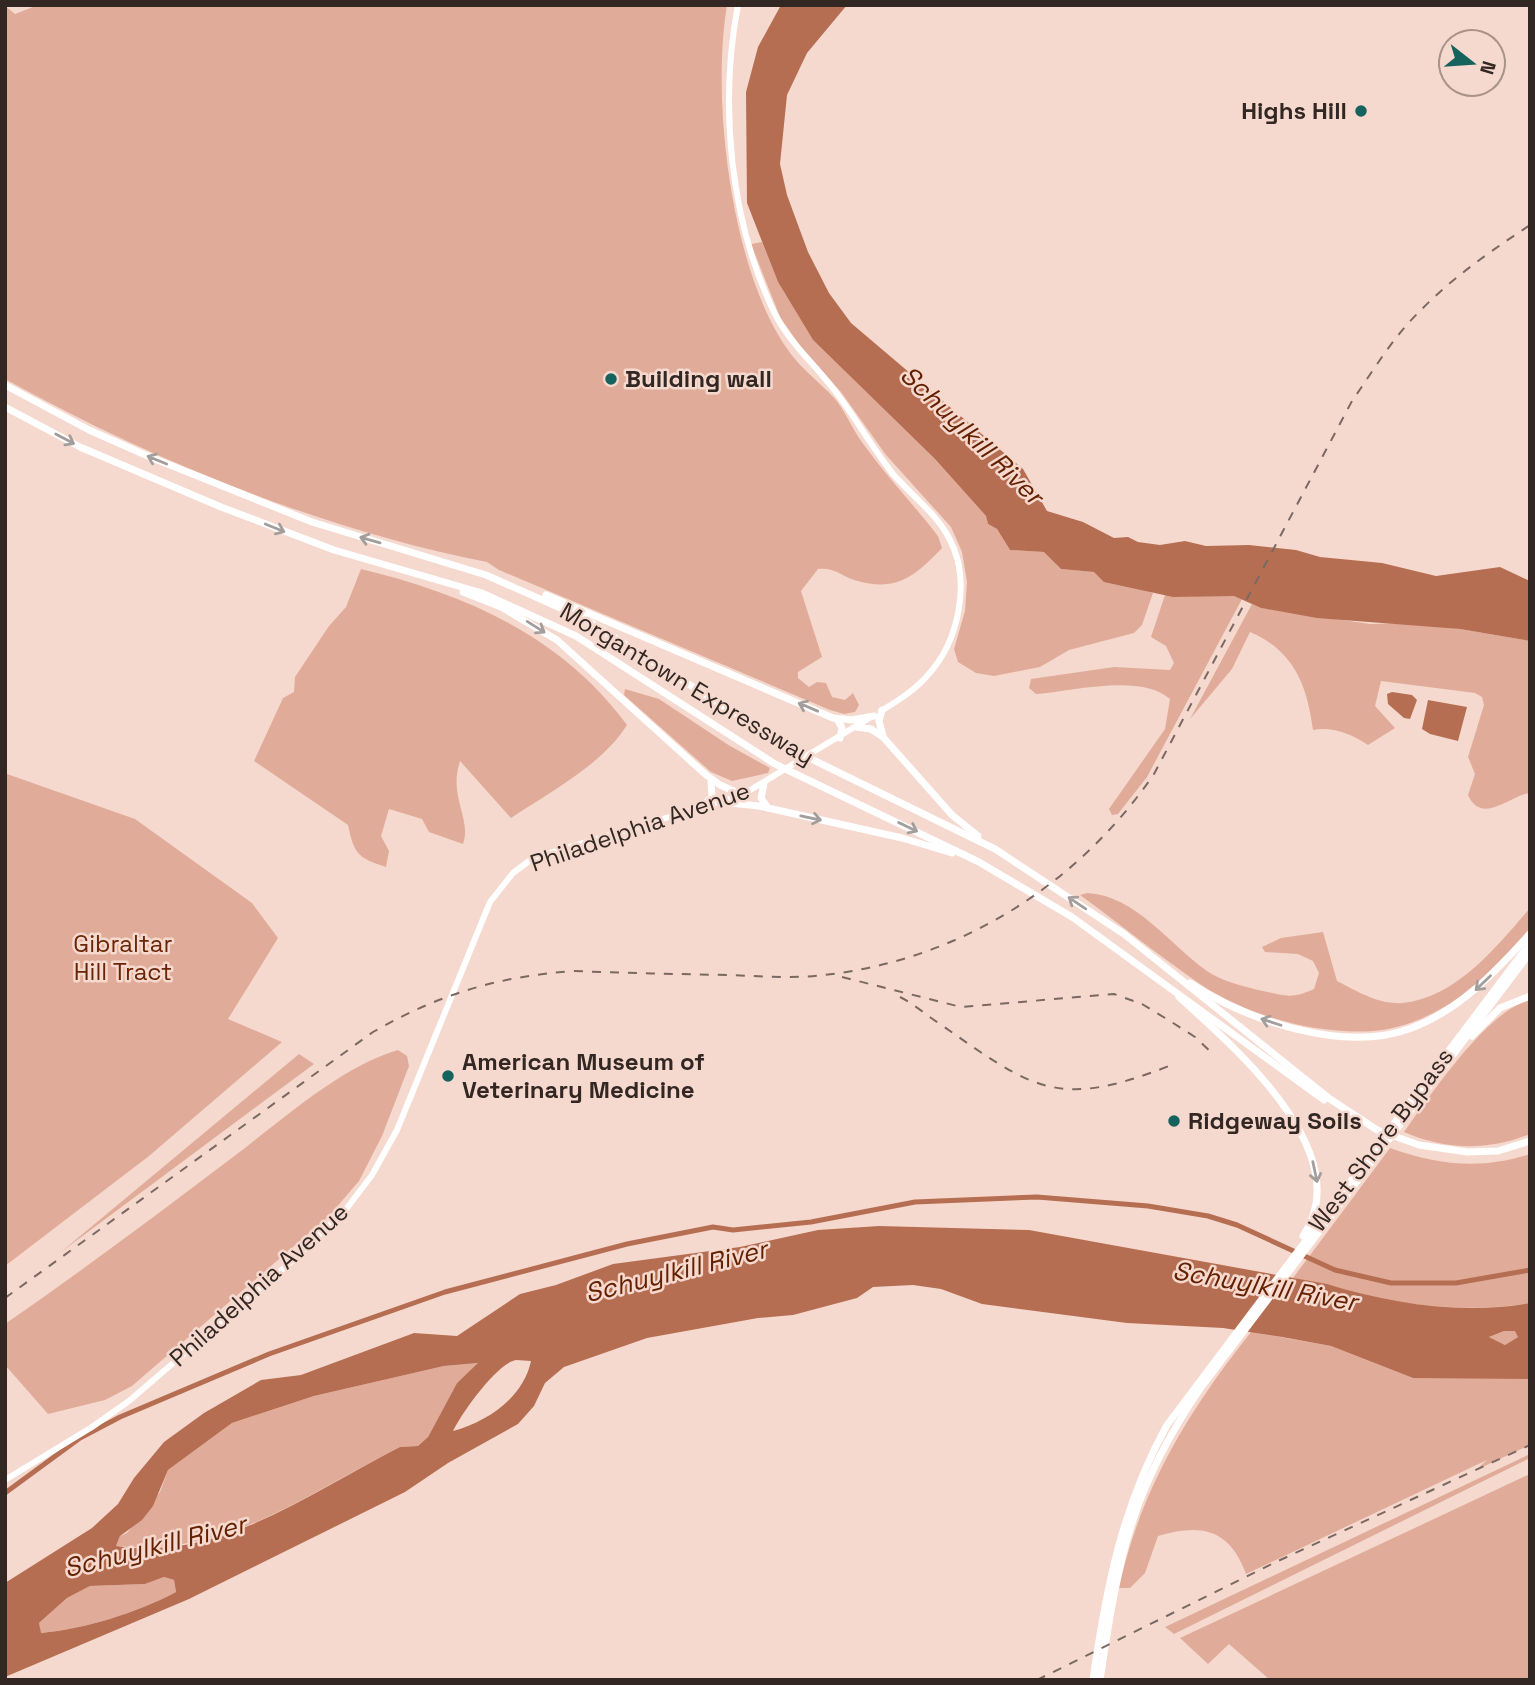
<svg xmlns="http://www.w3.org/2000/svg" width="1535" height="1685" font-family="'Space Grotesk',sans-serif">
  <rect width="100%" height="100%" fill="#f6d9ce"/>
  <g fill="#e0ac99">
    <path d="M72,5H727C711,101 731,270 788,350C801,369 821,383 836,400C847,414 853,431 864,445C887,477 914,505 938,536L942,548C915,576 897,593 854,580C840,575 834,567 818,569L801,591L822,657L798,672V678L809,687L817,682L826,683L832,697L845,700L853,693L859,705L855,712L844,714L830,710L499,570L487,562C323,530 151,460 5,379V6L15,14L33,7Z"/>
    <path d="M762,242L778,282L813,340L935,459L986,516L988,524L997,529L1010,550L1045,552L1061,569L1095,572L1153,593L1142,625L1134,633L1069,650L1040,667L994,676L976,673L958,662L954,649L965,611L967,582L962,552L951,527L886,455L841,392L801,347L780,317L751,244Z"/>
    <path d="M361,569C465,594 562,636 627,725C602,765 550,792 511,818L460,761C448,797 472,819 463,844L429,832L422,819L389,809L381,836L389,851L386,867C358,858 354,854 348,825L254,761L283,698L294,692L295,677L329,626L346,607Z"/>
    <path d="M1165,595L1234,596L1242,599L1147,777L1118,814L1112,815L1109,809L1165,729L1170,699C1141,673 1073,691 1036,694L1029,688L1031,679L1114,667L1170,670L1174,663L1166,646L1151,637Z"/>
    <path d="M1252,604L1261,608L1370,624L1410,623L1460,629L1530,641V793C1510,795 1482,826 1468,795L1475,774L1468,757L1484,705L1482,697L1475,693L1381,681L1375,706L1395,728L1368,745C1352,734 1332,726 1313,730C1307,685 1294,651 1250,632L1232,669L1190,719Z"/>
    <path d="M625,689L659,699L730,746L770,768L768,773L732,781L711,772L624,695Z"/>
    <path d="M7,774L135,819L252,903L278,938L228,1019L282,1042L149,1156L5,1266Z"/>
    <path d="M1087,893C1135,895 1169,944 1207,971C1221,981 1245,987 1263,991C1286,996 1292,999 1314,989L1319,973L1313,961L1298,954L1265,952L1262,947L1281,938L1323,932L1337,981C1357,991 1379,1005 1403,1003C1457,997 1497,946 1530,908V928C1508,952 1485,981 1457,999C1433,1015 1403,1029 1373,1031C1316,1035 1248,1016 1200,984C1159,956 1120,924 1080,895Z"/>
    <path d="M1530,1000V1134C1489,1151 1445,1150 1404,1132C1430,1096 1487,1010 1530,1000Z"/>
    <path d="M398,1050L407,1056L409,1066L382,1136L359,1181L329,1216L132,1386L105,1400L48,1414L5,1365V1324C83,1270 158,1214 233,1157C281,1121 340,1067 398,1050Z"/>
    <path d="M299,1054L314,1064L61,1252Z"/>
    <path d="M1390,1148C1436,1165 1483,1170 1530,1154V1303C1482,1312 1426,1307 1378,1299C1349,1294 1322,1283 1293,1278Z"/>
    <path d="M1504,1331H1516L1518,1337L1505,1345L1489,1337Z"/>
    <path d="M1251,1332L1331,1346L1413,1378H1450L1530,1354V1445L1476,1470L1487,1460L1246,1574C1230,1529 1201,1523 1158,1536L1145,1573L1130,1588H1119C1140,1490 1189,1410 1251,1332Z"/>
    <path d="M479,1363L457,1383L428,1437L418,1446L400,1447C305,1494 229,1557 116,1546L120,1536L127,1533L160,1492L168,1470L232,1423L314,1396L444,1366Z"/>
    <path d="M1530,1454V1458L1174,1634L1165,1627Z"/>
    <path d="M1530,1474V1680H1270L1229,1644L1208,1664L1180,1638Z"/>
    <path d="M164,1577L174,1580L176,1592C136,1613 86,1629 40,1633L39,1623L67,1598L90,1586L145,1584Z"/>
  </g>
  <g fill="#b66e52" fill-rule="evenodd">
    <path d="M781,5H847L807,53L787,95L780,164L787,195L808,252L829,293L851,323L1023,469L1047,511L1083,522L1114,538L1128,537L1138,542L1160,545L1185,541L1206,546L1249,545L1296,550L1320,557L1382,563L1436,576L1500,567L1530,581V641L1460,629L1317,618L1261,608L1234,596L1173,597L1104,582L1094,572L1061,569L1044,552L1010,550L997,529L988,524L986,516L935,459L813,340L778,282L763,244L747,203L746,92L758,47Z"/>
    <path d="M1392,692L1412,695L1417,700L1410,719L1404,718L1388,704L1387,694Z"/>
    <path d="M1428,700L1467,707L1458,741L1430,734L1422,729Z"/>
    <path d="M879,1226L1029,1230L1327,1284C1391,1304 1464,1315 1530,1303V1379L1413,1378L1331,1346L1282,1337L1223,1328L1127,1323L982,1304L941,1289L913,1285L873,1287L857,1298L793,1315L758,1318L647,1338L564,1367L545,1383L534,1406L518,1424L448,1463L405,1492L189,1599L5,1677V1583L92,1528L118,1504L134,1478L164,1442L204,1413L261,1380L301,1375L414,1333L457,1336L520,1294L556,1285L613,1264L740,1247L818,1230ZM1504,1331H1515L1518,1337L1505,1345L1489,1337ZM516,1360L531,1361C523,1398 488,1421 453,1431C461,1414 497,1363 516,1360ZM478,1363L457,1383L428,1437L418,1446L400,1447C312,1491 221,1562 116,1546L120,1536L142,1520L153,1506L168,1470L232,1423L314,1396L444,1366ZM164,1577L174,1580L176,1592C136,1613 85,1629 41,1633L39,1623L67,1598L90,1586L145,1584Z"/>
  </g>
  <g fill="none" stroke-linecap="round" stroke-linejoin="round">
    <path stroke="#b66e52" stroke-width="5" d="M5,1493L80,1438L120,1417L269,1354L445,1292L627,1244L713,1227L733,1230L811,1222L915,1202L1037,1197L1148,1206L1208,1216L1237,1225L1335,1270L1391,1283H1456L1530,1270"/>
    <g stroke="#fff" stroke-width="6">
      <path d="M738,5C719,104 730,221 774,312C789,343 815,364 835,391C856,418 872,448 893,474C911,495 936,513 949,538C972,580 959,642 927,676C914,691 897,701 881,711"/>
      <path d="M5,1480L92,1427L129,1401L292,1261L347,1208L372,1175L397,1130L490,902L513,873L533,858L742,795L871,717"/>
    </g>
    <g stroke="#fff" stroke-width="7">
      <path d="M5,385L89,430L150,457L312,522L486,575L585,619L795,751L995,849L1124,934L1330,1099L1377,1130L1419,1145L1467,1152L1498,1151L1530,1141"/>
      <path d="M5,407L80,447L221,507L334,550L482,593L576,636L775,764L979,862L1072,917L1324,1100"/>
      <path d="M463,592L501,607L557,640L705,774L720,785L742,795"/>
      <path d="M546,595L833,718L852,720L874,716"/>
      <path d="M882,710L879,721L883,736"/>
      <path d="M837,719L842,728L840,738"/>
      <path d="M856,727L871,729L883,737L952,815L978,836"/>
      <path d="M764,784L761,798L768,808"/>
      <path d="M720,802L759,806L902,838L952,853"/>
      <path d="M700,808L712,797L711,781"/>
      <path d="M1190,983C1246,1020 1342,1053 1409,1029C1459,1011 1495,972 1530,934"/>
      <path d="M1179,997C1234,1047 1359,1153 1303,1236"/>
      <path d="M1472,1036L1500,1008L1530,996"/>
      <path d="M1093,1680C1106,1589 1122,1506 1167,1425L1530,943"/>
      <path d="M1100,1680C1118,1560 1130,1491 1200,1389L1530,953"/>
    </g>
    <g stroke="#7a6862" stroke-width="2" stroke-dasharray="9 9" stroke-linecap="butt">
      <path d="M842,977L961,1007L1114,994L1142,1004L1170,1021L1195,1037L1215,1056"/>
      <path d="M900,997C914,1004 926,1015 940,1024C1033,1089 1057,1110 1169,1066"/>
      <path d="M5,1298L373,1032C440,994 496,977 573,971C625,973 676,974 728,975C760,976 792,979 824,975C959,960 1077,886 1154,774L1352,401C1373,371 1393,337 1420,311C1453,277 1491,251 1530,225"/>
      <path d="M1037,1680L1278,1561L1530,1445"/>
    </g>
  </g>
  <defs><path id="oneway-shaft" d="M-6 0H5M1.5-3L5.5 0L1.5 3" fill="none" stroke-width="1.6" stroke-linecap="round" stroke-linejoin="round" transform="scale(1.75)"/></defs>
  <g stroke="#a39e9c">
    <use href="#oneway-shaft" transform="translate(65 439) rotate(28)"/>
    <use href="#oneway-shaft" transform="translate(157 460) rotate(-158)"/>
    <use href="#oneway-shaft" transform="translate(275 528) rotate(22)"/>
    <use href="#oneway-shaft" transform="translate(370 540) rotate(-164)"/>
    <use href="#oneway-shaft" transform="translate(536 627) rotate(32)"/>
    <use href="#oneway-shaft" transform="translate(808 707) rotate(-157)"/>
    <use href="#oneway-shaft" transform="translate(811 818) rotate(12)"/>
    <use href="#oneway-shaft" transform="translate(908 827) rotate(26)"/>
    <use href="#oneway-shaft" transform="translate(1077 903) rotate(-146)"/>
    <use href="#oneway-shaft" transform="translate(1483 983) rotate(136)"/>
    <use href="#oneway-shaft" transform="translate(1271 1022) rotate(-162)"/>
    <use href="#oneway-shaft" transform="translate(1315 1172) rotate(78)"/>
  </g>
  <g fill="#16635e" stroke="#f6d9ce" stroke-width="2.5">
    <circle cx="1361" cy="111" r="7"/>
    <circle cx="611" cy="379" r="7"/>
    <circle cx="448" cy="1076" r="7"/>
    <circle cx="1174" cy="1121" r="7"/>
  </g>
  <g text-anchor="middle" stroke-width="5" stroke-linejoin="round" paint-order="stroke">
    <g font-size="24" font-weight="bold" fill="#322723" stroke="#f6d9ce" text-anchor="start">
      <text x="1347" y="119" text-anchor="end">Highs Hill</text>
      <text x="625" y="387">Building wall</text>
      <text x="462" y="1070">American Museum of<tspan x="462" dy="28">Veterinary Medicine</tspan></text>
      <text x="1188" y="1129">Ridgeway Soils</text>
    </g>
    <g font-size="24" fill="#322723" stroke="#f6d9ce">
      <text transform="translate(687 684) rotate(31)" y="8">Morgantown Expressway</text>
      <text transform="translate(640 827) rotate(-19)" y="8">Philadelphia Avenue</text>
      <text transform="translate(1381 1140) rotate(-53)" y="8">West Shore Bypass</text>
      <text transform="translate(259 1285) rotate(-42)" y="8">Philadelphia Avenue</text>
    </g>
    <g font-size="24" fill="#692506" stroke="#f6d9ce">
      <text x="123" y="952">Gibraltar<tspan x="123" dy="28">Hill Tract</tspan></text>
    </g>
    <g font-size="26" font-style="italic" fill="#642101" stroke="#f6d9ce">
      <text transform="translate(972 435) rotate(44)" y="9">Schuylkill River</text>
      <text transform="translate(676 1271) rotate(-14)" y="9">Schuylkill River</text>
      <text transform="translate(1265 1286) rotate(10)" y="9">Schuylkill River</text>
      <text transform="translate(155 1546) rotate(-14)" y="9">Schuylkill River</text>
    </g>
  </g>
  <rect width="1535" height="1685" fill="none" stroke="#322723" stroke-width="14"/>
  <g transform="translate(1472 63) rotate(107)"><circle r="33" fill="#f6d9ce" stroke="#a8928a" stroke-width="2"/>
  <path d="M0-5L12 26L0 18L-12 26Z" fill="#16635e"/>
  <text y="-10" font-size="19" font-weight="bold" text-anchor="middle" fill="#322723">N</text>
  </g>
</svg>
